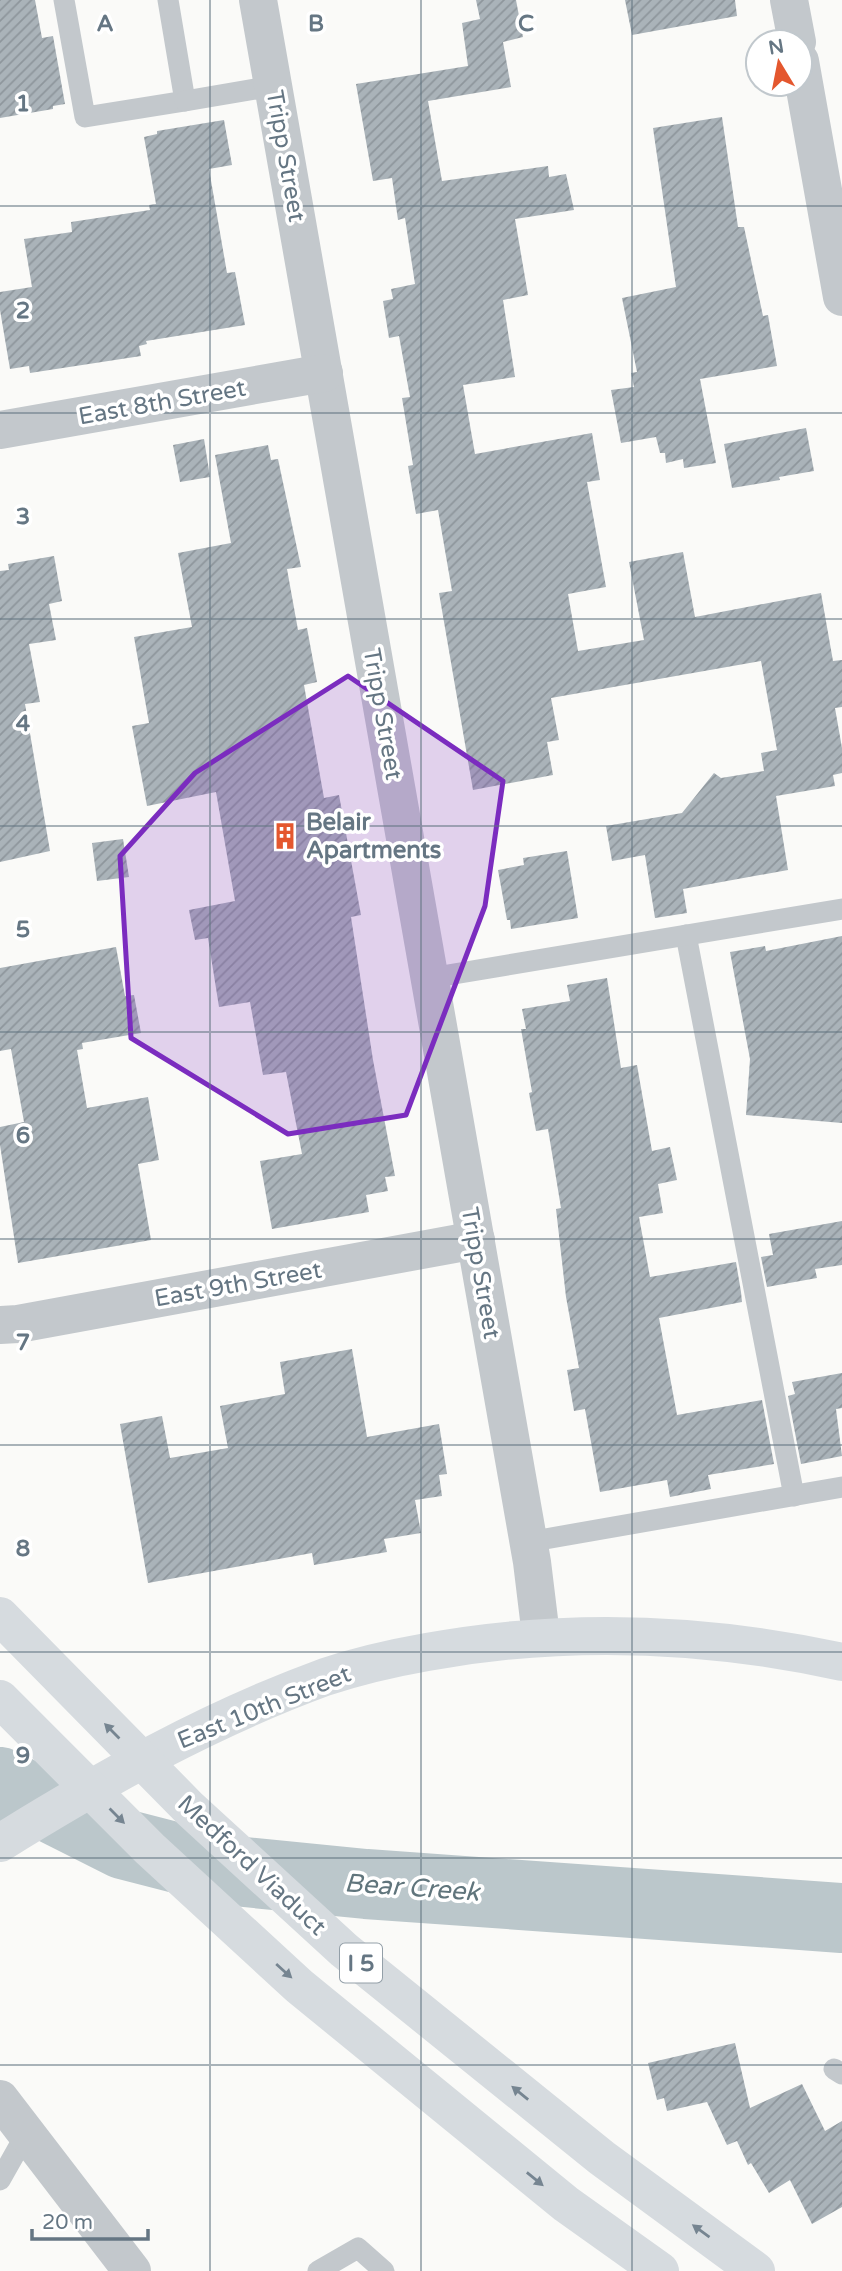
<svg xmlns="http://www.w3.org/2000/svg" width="842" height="2271" font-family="'Varela Round',sans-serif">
  <defs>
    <pattern id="building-hatch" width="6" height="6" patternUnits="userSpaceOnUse" patternTransform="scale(1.75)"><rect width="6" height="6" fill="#aab3b9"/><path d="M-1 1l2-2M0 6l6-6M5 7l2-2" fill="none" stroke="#8e969c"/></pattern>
  </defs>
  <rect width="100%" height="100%" fill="#fafaf8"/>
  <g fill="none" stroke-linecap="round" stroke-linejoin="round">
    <path stroke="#bbc7cb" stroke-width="70" d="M0,1782L123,1844L224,1870L366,1884L842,1918"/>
  </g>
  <g fill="url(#building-hatch)">
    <path d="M0,0H35L42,38L53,36L65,104L53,106V109L0,118Z"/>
    <path d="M476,0H516L523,37L503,42L511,87L428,101L442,181L548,166L549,177L566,174L574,210L515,219L528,295L503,300L515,377L463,385L475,454L592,433L600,480L587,482L606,587L568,594L578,651L644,640L629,562L683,552L695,617L821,593L833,661L842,660V707L835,708L842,748V773L833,775L835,786L776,796L788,870L683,889L687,913L655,918L645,855L612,861L606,826L682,813L714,773L721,778L764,771L761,753L777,750L761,661L551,698L559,740L547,742L553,775L473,790L439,593L452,591L438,510L416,514L408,466L413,465L402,398L410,397L399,336L389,338L383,301L393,299L391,289L415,284L405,218L398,220L392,178L373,181L356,84L468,66L462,23L480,19Z"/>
    <path d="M625,0H735L737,16L632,35Z"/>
    <path d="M722,117L738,227H744L763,316L768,315L777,366L700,379L716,463L684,468L683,459L666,463L665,453H660L656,437L621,443L611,390L634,387L631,373L637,372L622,298L676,287L653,128Z"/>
    <path d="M224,120L232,165L209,169L227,273L235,272L245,325L146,341L147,344L139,346L141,356L30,373L29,366L10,369L0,310V292L32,287L24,239L72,232L71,222L150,210L149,205L156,204L144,137L157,134V131Z"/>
    <path d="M806,428L814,471L779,477L780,480L732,488L724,444Z"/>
    <path d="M204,439L210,477L180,482L173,445Z"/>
    <path d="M268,445L271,460L278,459L301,567L287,569L298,630L307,628L317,682L304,685L324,798L339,795L361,915L351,917L373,1060L395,1176L385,1177L388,1191L366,1195L369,1212L272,1229L260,1161L302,1154L286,1072L263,1075L250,1002L219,1007L208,938L195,940L189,910L235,901L216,792L147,806L132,726L149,723L134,637L192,627L178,553L231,543L215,455Z"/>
    <path d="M54,556L62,601L49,604L56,640L29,644L40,702L25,704L50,851L0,862V571L9,570L8,564Z"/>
    <path d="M123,839L129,877L97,881L92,843Z"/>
    <path d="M567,851L578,918L511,929L510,920H507L498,870L524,865L523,858Z"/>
    <path d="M842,936V1123L746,1115L750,1059L730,952L765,946L766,951Z"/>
    <path d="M116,947L125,996L134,995L141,1033L82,1043L83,1049L77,1050L87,1108L148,1097L159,1160L138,1164L151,1240L18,1263L0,1145V1127L24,1122L11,1049L0,1051V968Z"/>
    <path d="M607,978L621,1068L637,1065L652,1151L670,1147L677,1180L658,1184L663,1213L639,1217L650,1277L736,1262L741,1292L742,1302L659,1318L677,1415L762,1400L774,1464L708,1475L711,1489L670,1497L667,1480L600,1492L585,1409L574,1411L567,1370L579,1368L566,1297L556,1209L561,1208L548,1129L536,1131L529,1093L532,1092L521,1029H526L522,1009L570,1001L567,985Z"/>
    <path d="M842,1221V1265L815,1269L817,1278L767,1287L761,1257L773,1255L769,1234Z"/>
    <path d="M352,1349L367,1437L439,1424L447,1474L439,1475L442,1496L415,1500L421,1533L384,1539L387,1552L314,1565L312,1553L148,1583L120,1424L162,1416L170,1458L228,1448L220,1406L285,1394L280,1362Z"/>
    <path d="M842,1373V1408L836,1409L842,1456L801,1464L788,1396L795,1394L792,1382Z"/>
    <path d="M735,2043L750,2108L802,2084L825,2131L842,2121V2207L812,2224L790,2180L769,2193L751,2163L748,2165L737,2141L727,2145L707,2102L667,2111L664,2098L657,2100L648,2063Z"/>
  </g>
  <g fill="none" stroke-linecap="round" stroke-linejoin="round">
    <g stroke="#c3c8cc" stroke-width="21">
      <path d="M64,0L85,117L185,101L168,0"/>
      <path d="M185,101L273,86"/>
      <path d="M686,935L794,1496"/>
      <path d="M430,978L842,909"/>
      <path d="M528,1542L842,1487"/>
      <path d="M834,2069L842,2074"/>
      <path d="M0,2180L26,2134"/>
      <path d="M318,2271L358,2248L384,2271"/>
    </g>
    <g stroke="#c3c8cc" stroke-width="38">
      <path d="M258,0L532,1562L541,1636"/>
      <path d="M789,0L797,42"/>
      <path d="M800,61L842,297"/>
      <path d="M0,430L324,373"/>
      <path d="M0,1325L18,1324L476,1240"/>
      <path d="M0,2099L132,2271"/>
    </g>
    <path stroke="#d6dbdf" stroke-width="38" d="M0,1843C103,1779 210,1719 325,1677C358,1666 393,1658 427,1652C565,1627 705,1632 842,1662"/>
    <g stroke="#d6dbdf" stroke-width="38">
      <path d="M0,1616L189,1808L344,1950L602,2158L756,2271"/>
      <path d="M0,1699L150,1849L299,1986L566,2204L660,2271"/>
    </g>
  </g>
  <defs><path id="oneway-solid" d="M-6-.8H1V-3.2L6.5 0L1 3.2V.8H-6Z" transform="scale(1.75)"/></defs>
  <g fill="#768591">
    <use href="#oneway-solid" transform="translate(112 1731) rotate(-135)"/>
    <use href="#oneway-solid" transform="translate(117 1816) rotate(45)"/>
    <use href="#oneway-solid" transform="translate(284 1971) rotate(42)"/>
    <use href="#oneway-solid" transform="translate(520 2093) rotate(-141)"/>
    <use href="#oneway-solid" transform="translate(535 2179) rotate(39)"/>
    <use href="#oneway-solid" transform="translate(701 2231) rotate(-144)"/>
  </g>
  <path fill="#7b2cbf" fill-opacity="0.2" stroke="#7b2cbf" stroke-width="5" stroke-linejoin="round" d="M348,676L503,781L485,906L406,1115L288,1134L131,1038L120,856L195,773Z"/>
  <path fill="none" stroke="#657683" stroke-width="2" stroke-opacity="0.55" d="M210,0V2271M421,0V2271M632,0V2271M0,206H842M0,413H842M0,619H842M0,826H842M0,1032H842M0,1239H842M0,1445H842M0,1652H842M0,1858H842M0,2065H842"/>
  <defs>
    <symbol id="building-bare" viewBox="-9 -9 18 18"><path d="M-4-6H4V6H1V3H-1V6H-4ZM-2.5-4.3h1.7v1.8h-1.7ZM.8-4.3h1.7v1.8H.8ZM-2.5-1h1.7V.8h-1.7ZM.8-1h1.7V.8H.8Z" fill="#e4572e" stroke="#fff" stroke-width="2.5" paint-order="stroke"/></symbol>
  </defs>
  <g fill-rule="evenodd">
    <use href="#building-bare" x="266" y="817" width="38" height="38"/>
  </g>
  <g text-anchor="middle" stroke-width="7" stroke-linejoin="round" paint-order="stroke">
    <rect fill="#fff" stroke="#939fa8" stroke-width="2" x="340" y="1943.5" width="42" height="39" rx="5"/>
    <g font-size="23" font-weight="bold" fill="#657683">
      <text x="361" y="1971">I 5</text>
    </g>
    <g font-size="24" fill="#657683" stroke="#fff">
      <text transform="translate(286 156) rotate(80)" y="8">Tripp Street</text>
      <text transform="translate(162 402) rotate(-10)" y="8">East 8th Street</text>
      <text transform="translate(383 714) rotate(80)" y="8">Tripp Street</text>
      <text transform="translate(481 1273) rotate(80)" y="8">Tripp Street</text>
      <text transform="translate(238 1284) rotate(-10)" y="8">East 9th Street</text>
      <text transform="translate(264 1707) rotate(-22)" y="8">East 10th Street</text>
      <text transform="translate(252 1865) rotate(43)" y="8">Medford Viaduct</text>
    </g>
    <g font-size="24" font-weight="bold" fill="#657683" stroke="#fff" text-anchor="start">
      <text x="306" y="830">Belair<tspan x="306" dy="28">Apartments</tspan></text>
    </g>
    <g font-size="26" font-style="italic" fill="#60757c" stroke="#fff">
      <text transform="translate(412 1887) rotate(4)" y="9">Bear Creek</text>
    </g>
  </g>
  <g font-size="23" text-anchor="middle" font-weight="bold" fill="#657683" stroke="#fff" stroke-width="7" stroke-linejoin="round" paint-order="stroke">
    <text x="105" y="31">A</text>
    <text x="316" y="31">B</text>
    <text x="526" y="31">C</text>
    <text x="23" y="111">1</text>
    <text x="23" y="318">2</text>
    <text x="23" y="524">3</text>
    <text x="23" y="731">4</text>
    <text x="23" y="937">5</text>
    <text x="23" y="1143">6</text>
    <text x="23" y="1350">7</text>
    <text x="23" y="1556">8</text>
    <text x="23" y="1763">9</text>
  </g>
  <g transform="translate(779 63) rotate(350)"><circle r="33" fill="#ffffff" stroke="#c1c8cd" stroke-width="2"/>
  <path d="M0-5L12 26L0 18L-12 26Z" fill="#e4572e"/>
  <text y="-10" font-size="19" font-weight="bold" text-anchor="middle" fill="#657683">N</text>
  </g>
  <path d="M32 2229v10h116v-10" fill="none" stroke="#657683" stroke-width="3.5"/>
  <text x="42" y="2229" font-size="21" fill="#657683" stroke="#ffffff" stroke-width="5" paint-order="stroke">20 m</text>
</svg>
